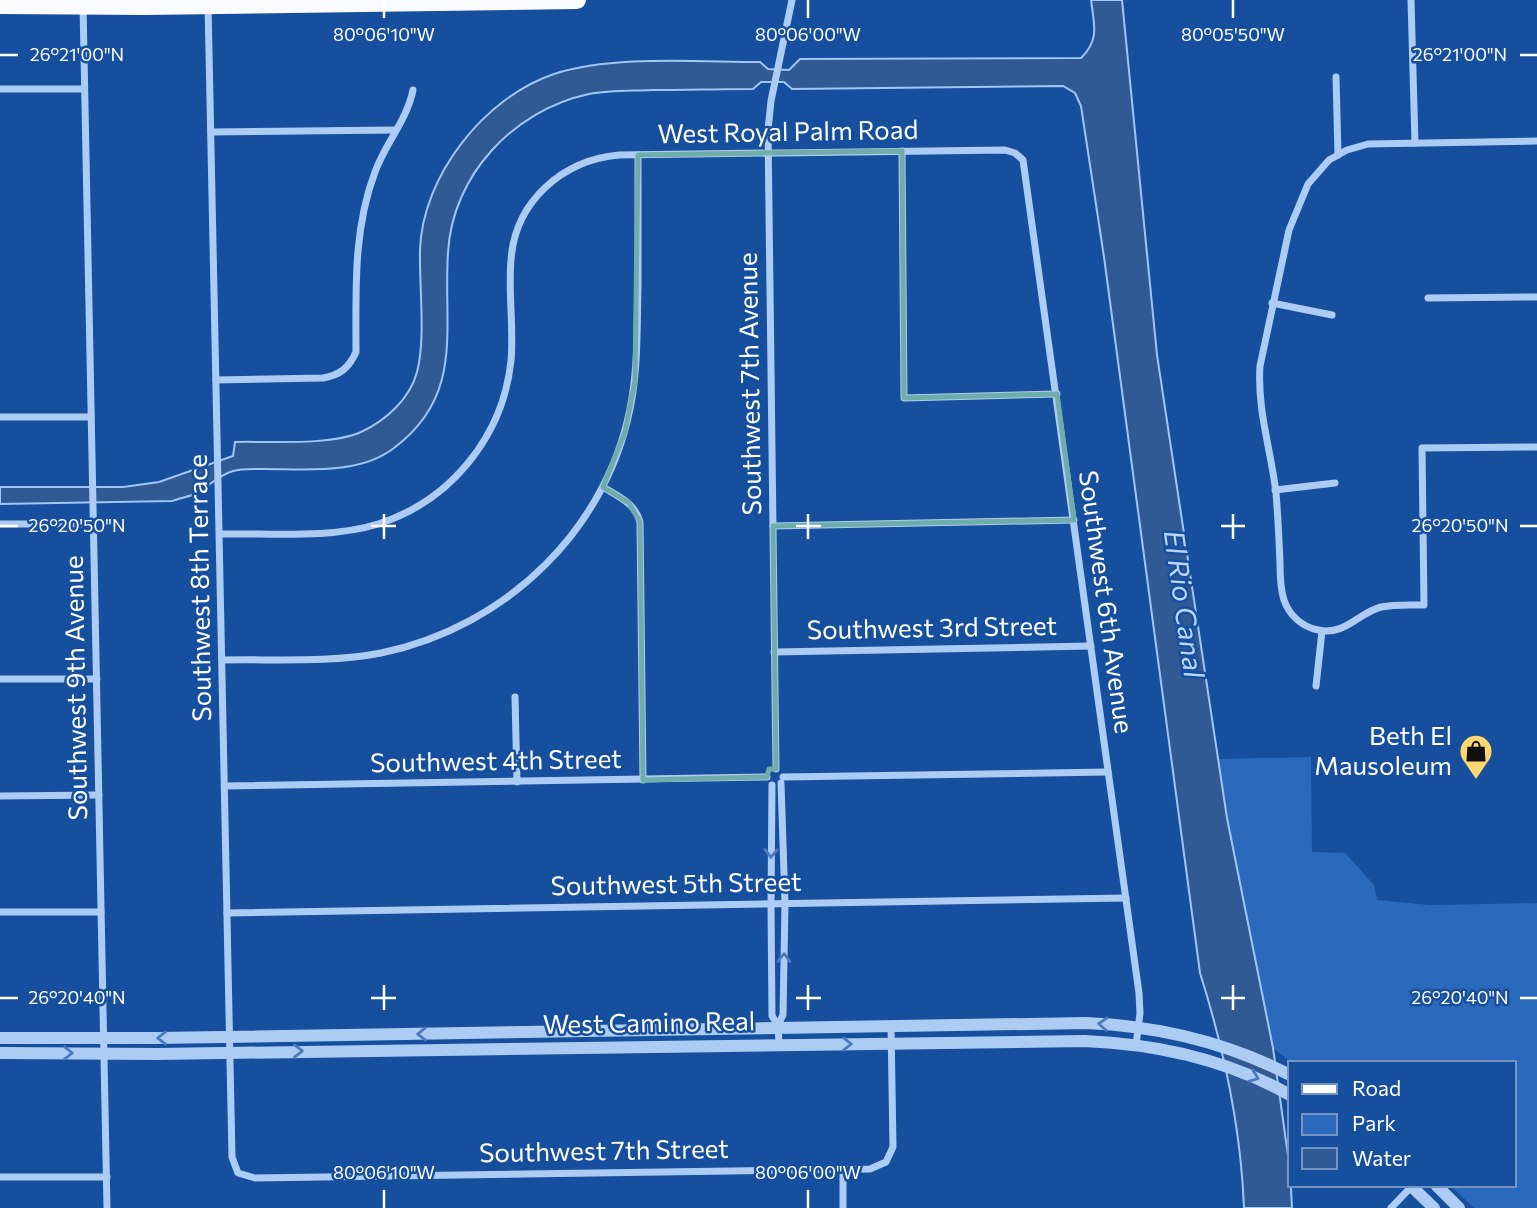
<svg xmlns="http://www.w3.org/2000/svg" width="1537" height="1208" font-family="Commissioner,sans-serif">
  <rect width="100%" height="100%" fill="#164f9d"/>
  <path fill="#2a69bb" d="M1311,757L1312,852L1345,853L1374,885L1377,900L1429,905L1537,903V1208H1474L1450,1185H1514V1063H1292L1273,1048L1227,818L1218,759Z"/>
  <path fill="#305a93" stroke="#a0c6f5" stroke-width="2" d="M1091,0H1122L1157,355L1227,818L1273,1048L1290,1170L1292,1208H1244C1241,1129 1224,1049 1200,973L1104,257L1081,106L1075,93L1063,86L792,89L784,82H761L753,89C720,89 686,90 652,90C631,91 610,90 589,94C514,110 452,175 448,253C443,328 465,395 394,448C359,475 306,469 265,469C255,469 243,468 233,471C219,475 209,486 197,493C189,497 180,498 172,501L0,504V487H123L159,482L233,456L235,442C270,441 329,446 361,432C385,421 410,399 417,372C426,338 419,286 420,250C422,176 485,97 554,74C613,55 697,62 760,62L768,69L789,70L800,59L1081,58C1100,40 1094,24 1091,0Z"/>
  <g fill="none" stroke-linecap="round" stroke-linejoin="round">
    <g stroke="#adccf3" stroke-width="7">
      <path d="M1411,0L1415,143"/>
      <path d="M208,4L232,1157L238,1173L255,1178L870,1169L886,1162L893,1147L891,1026"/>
      <path d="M83,5L107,1208"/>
      <path d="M1336,77L1338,155"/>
      <path d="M0,89H84"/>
      <path d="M211,132L395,130"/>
      <path d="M1537,141L1368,144L1347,150L1329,160L1308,184L1289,230L1260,366C1257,410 1271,450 1276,493C1278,516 1279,539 1280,563C1280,575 1280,588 1284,600C1289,615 1302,627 1318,630C1345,636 1358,613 1381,607C1395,604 1410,605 1424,605L1422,448L1537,447"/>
      <path d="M902,151L904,398L1057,394"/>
      <path d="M1428,298L1537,297"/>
      <path d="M1272,303L1332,315"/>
      <path d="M216,380L323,378C340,375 349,368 356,352C356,291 353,230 375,172C385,144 407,120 413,90"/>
      <path d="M0,417H91"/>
      <path d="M603,487C619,497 635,503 640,522L643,780"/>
      <path d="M1275,490L1335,483"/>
      <path d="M0,524H93"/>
      <path d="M773,526L1074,520"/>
      <path d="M220,534C270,533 330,539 378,524C451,501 503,436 511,361C514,327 508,293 511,260C515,201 563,160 619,155L1005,150L1015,153L1023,160L1139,993L1140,1013L1136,1045"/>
      <path d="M774,652L1091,646"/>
      <path d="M222,660C274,659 330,663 381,653C507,627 611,527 632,398C638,361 637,324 638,287C638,243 638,199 638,155"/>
      <path d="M0,679H97"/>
      <path d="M1316,686L1322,631"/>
      <path d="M515,697L517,782"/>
      <path d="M776,769L768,130L771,101L792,0"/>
      <path d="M783,777L1108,772"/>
      <path d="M772,785L771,905L772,1016L778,1025L779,1044"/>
      <path d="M225,786L767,777"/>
      <path d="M0,796L99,795"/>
      <path d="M0,912H101"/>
      <path d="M227,913L1126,898"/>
      <path d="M778,1025L783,1015L785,904L781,783"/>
      <path d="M843,1169V1208"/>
      <path d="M0,1177H107"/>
      <path d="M1391,1208L1412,1186"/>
    </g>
    <g stroke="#adccf3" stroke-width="12">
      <path d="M0,1038H157L1086,1023C1158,1026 1226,1042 1290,1075"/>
      <path d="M0,1053L157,1054L1085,1041C1156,1044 1228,1060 1290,1095"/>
      <path d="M1410,1185L1434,1208"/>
      <path d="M1436,1185L1459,1208"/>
    </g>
    <path stroke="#f9fbff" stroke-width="18" d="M0,5L145,6L577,0"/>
  </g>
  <defs><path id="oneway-chevron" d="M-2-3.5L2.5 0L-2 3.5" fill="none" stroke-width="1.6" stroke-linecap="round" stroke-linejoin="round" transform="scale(1.75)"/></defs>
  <g stroke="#4b7bbb">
    <use href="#oneway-chevron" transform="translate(771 853) rotate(91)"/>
    <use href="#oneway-chevron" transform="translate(784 958) rotate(-89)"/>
    <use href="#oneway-chevron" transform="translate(1103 1024) rotate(-177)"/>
    <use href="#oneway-chevron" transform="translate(422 1034) rotate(179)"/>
    <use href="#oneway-chevron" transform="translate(162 1038) rotate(180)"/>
    <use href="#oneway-chevron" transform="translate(847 1044)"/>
    <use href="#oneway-chevron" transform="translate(298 1051) rotate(-1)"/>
    <use href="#oneway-chevron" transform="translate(68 1053)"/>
    <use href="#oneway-chevron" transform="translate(1254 1077) rotate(22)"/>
  </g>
  <path fill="none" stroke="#6fada8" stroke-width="5" stroke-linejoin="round" d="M902,151L904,398L1057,394L1074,520L773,526L776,769H769L767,777L643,780L640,522L629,503L603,487L625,432L635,381L638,155Z"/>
  <path fill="none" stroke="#fff" stroke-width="2.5" d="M384,0V18M808,0V18M1233,0V18M0,55H18M1520,55H1537M384,514V539M808,514V539M1233,514V539M0,526H18M371,526H396M796,526H821M1221,526H1245M1520,526H1537M384,985V1010M808,985V1010M1233,985V1010M0,998H18M371,998H396M796,998H821M1221,998H1245M1520,998H1537M384,1190V1208M808,1190V1208"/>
  <defs>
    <symbol id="shop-pin" viewBox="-11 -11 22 30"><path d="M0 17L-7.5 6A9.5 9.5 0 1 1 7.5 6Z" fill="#ffd76f" stroke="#164f9d"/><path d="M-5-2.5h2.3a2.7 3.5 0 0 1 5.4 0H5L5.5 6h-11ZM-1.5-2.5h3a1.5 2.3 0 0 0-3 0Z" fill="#111"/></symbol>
  </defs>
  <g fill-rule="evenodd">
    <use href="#shop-pin" x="1457" y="732" width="38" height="52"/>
  </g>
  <g text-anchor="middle" stroke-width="5" stroke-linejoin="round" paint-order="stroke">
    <g font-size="26" fill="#fff" stroke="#164f9d">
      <text transform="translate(788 132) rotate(-1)" y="9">West Royal Palm Road</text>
      <text transform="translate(750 384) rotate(-91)" y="9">Southwest 7th Avenue</text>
      <text transform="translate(200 588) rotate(-91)" y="9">Southwest 8th Terrace</text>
      <text transform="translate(1106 602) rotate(82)" y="9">Southwest 6th Avenue</text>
      <text transform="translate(932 628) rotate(-1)" y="9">Southwest 3rd Street</text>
      <text transform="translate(76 688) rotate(-91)" y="9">Southwest 9th Avenue</text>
      <text transform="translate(496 761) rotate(-1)" y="9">Southwest 4th Street</text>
      <text transform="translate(676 884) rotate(-1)" y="9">Southwest 5th Street</text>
      <text transform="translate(649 1023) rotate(-1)" y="9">West Camino Real</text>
      <text transform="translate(604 1151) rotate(-1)" y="9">Southwest 7th Street</text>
    </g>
    <g font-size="26" fill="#fff" stroke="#164f9d" text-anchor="end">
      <text x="1452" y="745">Beth El<tspan x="1452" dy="30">Mausoleum</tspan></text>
    </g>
    <g font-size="28" font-style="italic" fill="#bad6f9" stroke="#164f9d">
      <text transform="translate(1184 604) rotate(82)" y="10">El Rio Canal</text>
    </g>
  </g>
  <g font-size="18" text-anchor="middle" fill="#fff" stroke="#164f9d" stroke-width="5" stroke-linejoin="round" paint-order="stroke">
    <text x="384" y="41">80°06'10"W</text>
    <text x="808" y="41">80°06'00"W</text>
    <text x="1233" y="41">80°05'50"W</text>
    <text x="77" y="61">26°21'00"N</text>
    <text x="1460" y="61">26°21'00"N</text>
    <text x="77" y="532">26°20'50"N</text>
    <text x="1460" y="532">26°20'50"N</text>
    <text x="77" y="1004">26°20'40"N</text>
    <text x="1460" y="1004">26°20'40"N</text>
    <text x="384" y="1179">80°06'10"W</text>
    <text x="808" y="1179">80°06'00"W</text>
  </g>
  <rect x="1288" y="1061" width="228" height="126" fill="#164f9d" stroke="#7395c4" stroke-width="2"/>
  <rect x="1302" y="1084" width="35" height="10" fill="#f9fbff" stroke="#7395c4" stroke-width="2"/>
  <text x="1352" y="1096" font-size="21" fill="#ffffff">Road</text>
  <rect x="1302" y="1114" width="35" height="21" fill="#2a69bb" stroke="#7395c4" stroke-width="2"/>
  <text x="1352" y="1131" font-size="21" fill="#ffffff">Park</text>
  <rect x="1302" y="1148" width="35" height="21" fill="#305a93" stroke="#7395c4" stroke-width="2"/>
  <text x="1352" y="1166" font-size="21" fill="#ffffff">Water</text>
</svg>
